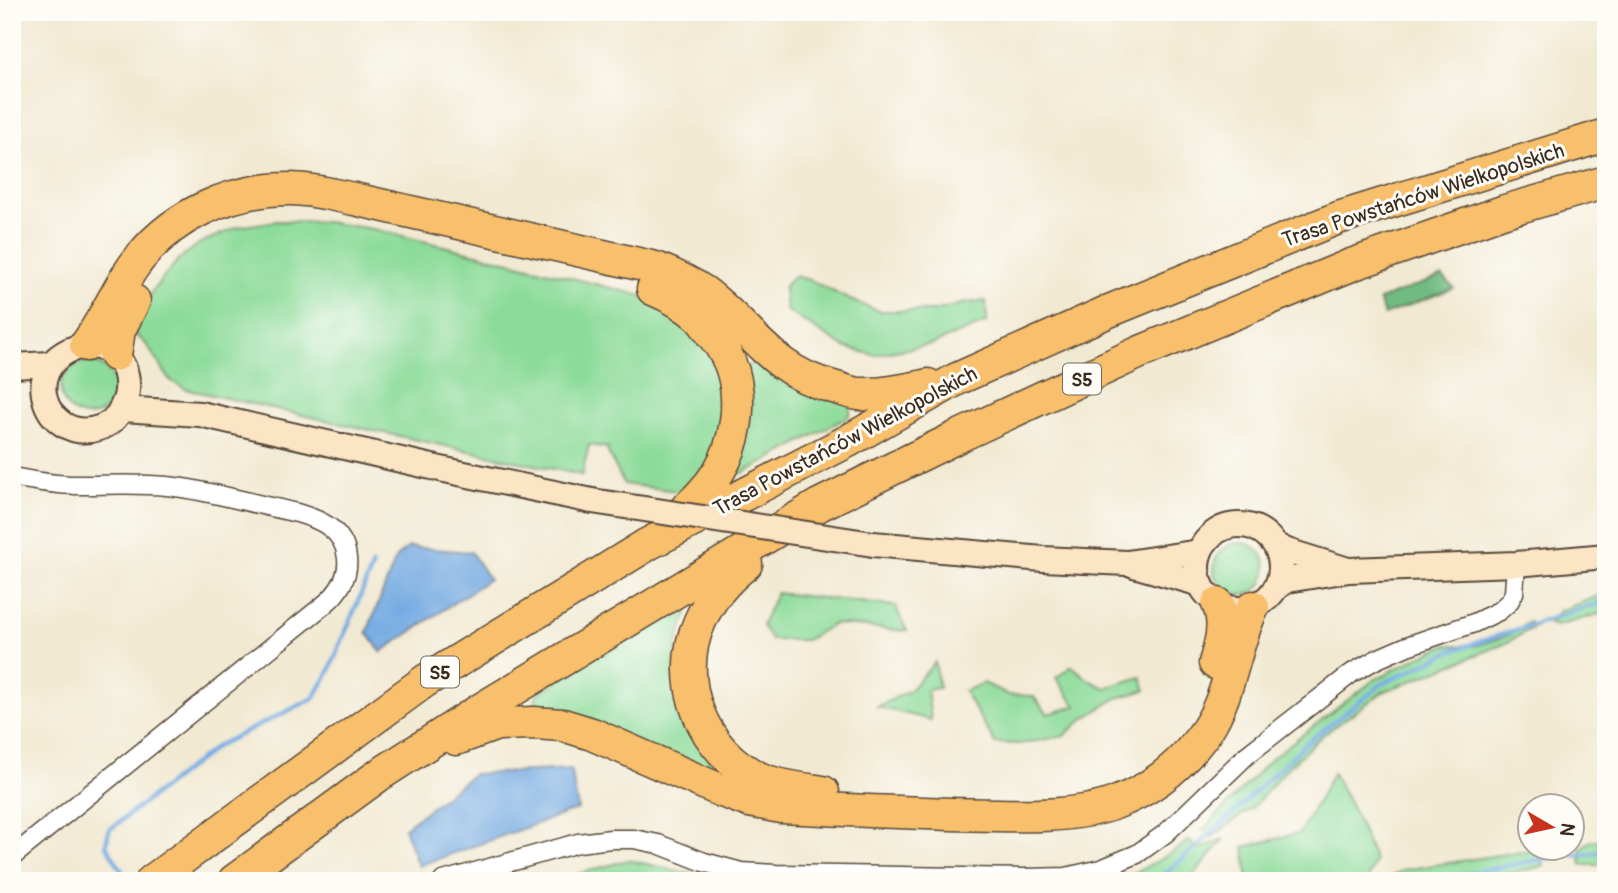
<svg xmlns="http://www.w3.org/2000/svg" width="1618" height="893" font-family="Pangolin,sans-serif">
  <rect width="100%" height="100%" fill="#fdfcf7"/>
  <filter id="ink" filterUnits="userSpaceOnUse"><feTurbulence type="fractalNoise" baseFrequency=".0143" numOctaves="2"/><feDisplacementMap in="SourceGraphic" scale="14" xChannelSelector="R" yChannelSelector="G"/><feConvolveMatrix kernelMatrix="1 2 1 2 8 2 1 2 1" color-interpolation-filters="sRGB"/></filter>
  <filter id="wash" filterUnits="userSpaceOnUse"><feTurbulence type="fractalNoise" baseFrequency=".00686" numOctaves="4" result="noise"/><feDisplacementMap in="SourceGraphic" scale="28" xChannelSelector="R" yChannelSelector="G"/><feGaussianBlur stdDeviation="1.57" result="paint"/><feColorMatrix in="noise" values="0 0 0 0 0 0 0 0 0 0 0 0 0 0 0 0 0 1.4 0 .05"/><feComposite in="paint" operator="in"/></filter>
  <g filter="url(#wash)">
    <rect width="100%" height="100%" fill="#f1e9d1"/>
    <g fill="#8cdb9a" stroke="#64825c" stroke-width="2">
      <path d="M277,221L325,222L373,229L514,263L642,296L679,314L716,362L725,393L724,420L708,465L684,492L624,484L607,450L609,448L589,445L582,475L333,422L186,389L170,380L146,344L133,332V326L153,290L178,260L200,243L238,227Z"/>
      <path d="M794,276L810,280L850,300L879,311H934L966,303L986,301L987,322L933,344L874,355L844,347L786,310L784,287Z"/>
      <circle cx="88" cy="389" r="27"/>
      <path d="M750,363L760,364L850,402V414L846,418L743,473H735L746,371Z"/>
      <circle cx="1240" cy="569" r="26"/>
      <path d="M776,593L895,606L907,631L834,624L806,640H771L762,625Z"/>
      <path d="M1606,593V612L1557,626L1549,624L1559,611Z"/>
      <path d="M682,607L689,609C685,621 679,633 677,645C667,689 688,732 715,766L713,777L555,710L540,707L535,702L537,694L674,608Z"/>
      <path d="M1529,622L1534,627L1504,644L1383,692L1324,734L1288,767L1254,806L1212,837L1203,830L1272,758L1374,680L1418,657L1446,645L1476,646L1507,636Z"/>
      <path d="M935,662L939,688L927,690L931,720L877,707L909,691Z"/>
      <path d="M1072,666L1089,680L1105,688L1141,677L1146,690L1117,698L1083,719L1064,736L1019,744L995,743L964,691L984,683L1009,695L1033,696L1048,714L1076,706L1056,678Z"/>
      <path d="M1333,773L1357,818L1375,861L1367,881H1249L1244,847L1300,833Z"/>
      <path d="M1224,839L1189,881H1115C1141,871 1167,857 1190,840L1196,850Z"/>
      <path d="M1593,840L1606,841V865H1582L1580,848Z"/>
      <path d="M1537,849L1544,866L1476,881H1384L1403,870Z"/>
      <path d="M628,860L724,881H552Z"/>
    </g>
    <path fill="#71bb82" stroke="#567250" stroke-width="2" d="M1442,276L1454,288L1384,315L1379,300Z"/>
    <g fill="#74aae2" stroke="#586a80" stroke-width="2">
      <path d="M409,547L471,552L489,579L381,652L367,632L397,556Z"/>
      <path d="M571,769L578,809L418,866L404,828L473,774Z"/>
    </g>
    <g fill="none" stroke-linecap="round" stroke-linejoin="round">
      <g stroke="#74aae2" stroke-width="4.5">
        <path d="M125,876L106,845L109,830L217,746L314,698L329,672L373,565"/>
        <path d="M1157,881L1222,824L1305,744L1382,684L1451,651L1606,601"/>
        <path d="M1430,881L1558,856L1606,852"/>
      </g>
    </g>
  </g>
  <g filter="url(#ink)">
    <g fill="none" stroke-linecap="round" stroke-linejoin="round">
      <defs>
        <g id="street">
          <path d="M12,477C33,481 55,485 76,485C107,485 137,483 167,486C199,489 231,498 262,505C283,510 310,514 328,526C339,534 346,545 347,558C349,577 339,592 325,604L12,857"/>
          <path d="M443,881L578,843L611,839H634L658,844L704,862L741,872L776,874L1025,878L1066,877L1101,869L1137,854L1166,833L1247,755L1352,673L1377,659L1407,646L1474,623L1499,611L1509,602L1514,593L1516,564"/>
        </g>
        <g id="secondary">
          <path d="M86,345C96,346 104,348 112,353C129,365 131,391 122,407C117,418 109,425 99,428C45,446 13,360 86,345Z"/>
          <path d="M12,366L51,364"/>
          <path d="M122,409L200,414L445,470L592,501"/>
          <circle cx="1239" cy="567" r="42"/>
          <path d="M873,544L1043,559L1127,563L1199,552"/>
          <path d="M1277,546L1287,551L1345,569"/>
          <path d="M1134,565L1201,584"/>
          <path d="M1278,586L1287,580L1349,570L1516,564L1606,556"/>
        </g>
        <g id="highway">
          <path d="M653,289C670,296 685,304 699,317C704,322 708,328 712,334C721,345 729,358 733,372C742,404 736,443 719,471C707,490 692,504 675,519"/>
          <path d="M86,345C104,320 116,292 133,267C169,216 229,189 291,189C312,189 333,195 354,199L656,268C673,275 689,282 704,292C751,327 770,371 833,387C841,389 850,393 859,394C882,395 906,390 928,385"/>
          <path d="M115,355L119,330L134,301"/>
          <path d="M746,564C727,579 710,598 700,621C673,680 702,753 761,779C780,787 802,789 823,792"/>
          <path d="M1215,663C1221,643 1227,623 1218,604"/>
          <path d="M456,739L497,724L534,723L563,725L592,734L722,791L749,801L781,807C838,810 894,812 951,814C999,815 1071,820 1115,803C1153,789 1183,764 1206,731C1231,694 1233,648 1253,607"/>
          <path d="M152,881L425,681L648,544L848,441L957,379L1109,311L1338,218L1606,135"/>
          <path d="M234,881L379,775L480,710L819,505L955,438L1138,353L1351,265L1505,211L1606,182"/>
        </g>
      </defs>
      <use href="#street" stroke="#564739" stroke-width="21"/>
      <use href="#secondary" stroke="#564739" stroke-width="28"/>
      <use href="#highway" stroke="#564739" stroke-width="35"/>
      <use href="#street" stroke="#fff" stroke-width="18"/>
      <use href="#secondary" stroke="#fce5c4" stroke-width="24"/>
      <use href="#highway" stroke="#f8bf6c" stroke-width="32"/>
      <defs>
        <path id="secondary-bridge" d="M592,501L873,544"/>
      </defs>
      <use href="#secondary-bridge" stroke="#564739" stroke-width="28" stroke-linecap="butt"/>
      <use href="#secondary-bridge" stroke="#fce5c4" stroke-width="24"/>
    </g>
  </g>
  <g text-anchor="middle" stroke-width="6" stroke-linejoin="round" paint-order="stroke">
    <g fill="#fdfcf7" stroke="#75695f" stroke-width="2">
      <rect x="1063" y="363.5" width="38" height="31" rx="5"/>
      <rect x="421" y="656.5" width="38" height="31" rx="5"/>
    </g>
    <g font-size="19" font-weight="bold" fill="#3b2a1e">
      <text x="1082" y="386">S5</text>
      <text x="440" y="679">S5</text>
    </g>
    <g font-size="21" fill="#3b2a1e" stroke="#fdfcf7">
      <text transform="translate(1423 195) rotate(-18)" y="7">Trasa Powstańców Wielkopolskich</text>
      <text transform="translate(845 441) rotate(-28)" y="7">Trasa Powstańców Wielkopolskich</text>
    </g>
  </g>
  <rect width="1618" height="893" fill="none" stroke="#fdfcf7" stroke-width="42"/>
  <g transform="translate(1551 827) rotate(99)"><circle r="33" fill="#fdfcf7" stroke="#afa8a0" stroke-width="2"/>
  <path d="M0-5L12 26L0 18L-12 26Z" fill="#c8321e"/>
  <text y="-10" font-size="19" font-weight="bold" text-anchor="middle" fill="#3b2a1e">N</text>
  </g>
</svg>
